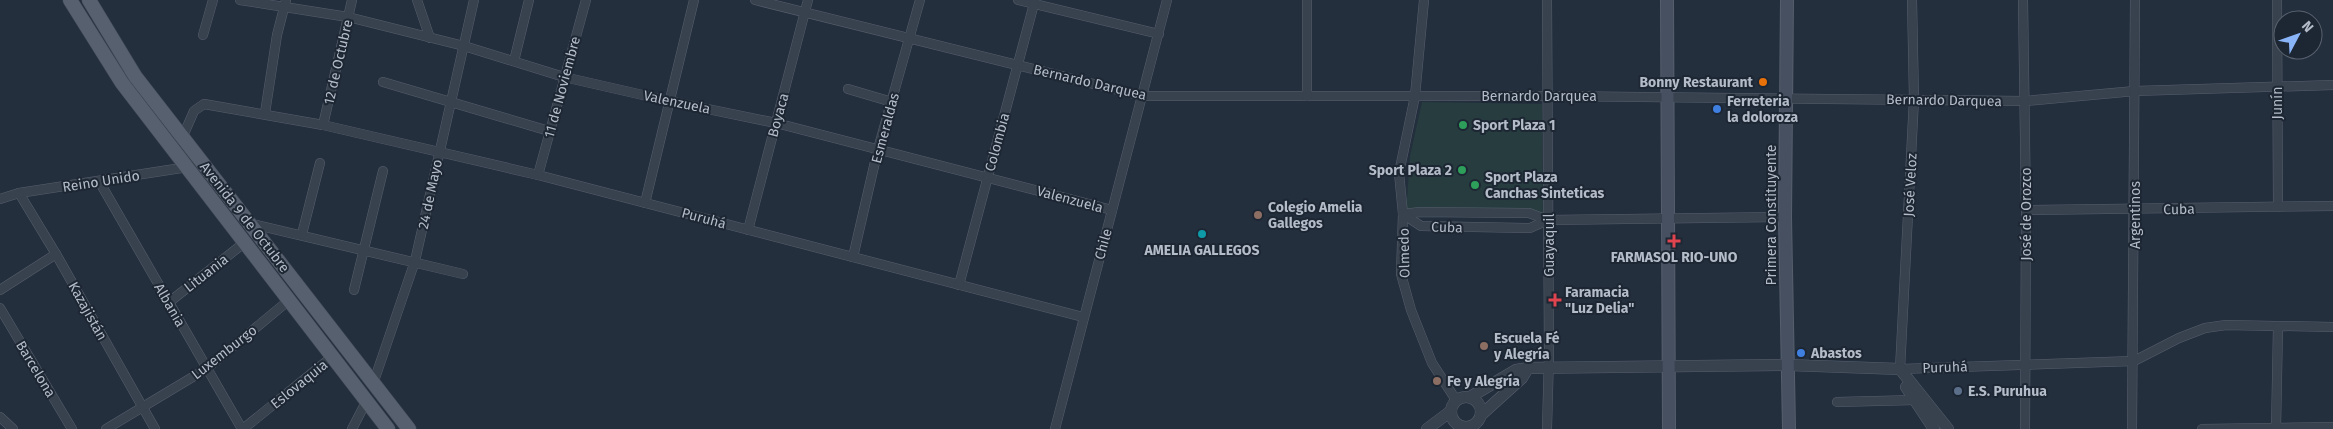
<svg xmlns="http://www.w3.org/2000/svg" width="2333" height="429" font-family="'Fira Sans',sans-serif">
  <rect width="100%" height="100%" fill="#242f3e"/>
  <path fill="#263c3f" d="M1422,102L1542,104L1543,214L1406,213L1410,156Z"/>
  <g fill="none" stroke-linecap="round" stroke-linejoin="round">
    <defs>
      <g id="minor">
        <path d="M240,0L348,17L464,46L564,77L669,101L776,123L1112,210"/>
        <path d="M417,0L430,38"/>
        <path d="M755,0L1142,96H1549L2025,101L2135,91L2333,85"/>
        <path d="M1018,0L1159,34"/>
        <path d="M1307,0V96"/>
        <path d="M1424,0L1415,96L1399,173L1403,214L1401,274L1411,310L1432,363L1456,400"/>
        <path d="M1912,0L1914,99L1900,369L2134,361L2179,338L2205,328L2226,325L2333,327"/>
        <path d="M2023,0L2026,210L2025,429"/>
        <path d="M2277,0L2278,207"/>
        <path d="M203,35L213,0"/>
        <path d="M514,61L529,0"/>
        <path d="M383,82L549,131"/>
        <path d="M848,89L892,102"/>
        <path d="M265,113L277,35L286,0"/>
        <path d="M323,125L352,0"/>
        <path d="M183,136L194,111L204,104L323,125L538,175L1083,317"/>
        <path d="M538,175L586,0"/>
        <path d="M99,181L242,429"/>
        <path d="M19,193L56,254L155,429"/>
        <path d="M0,199L19,193L188,167L201,161"/>
        <path d="M645,203L694,0"/>
        <path d="M2026,210L2333,206"/>
        <path d="M1403,214L1420,212L1529,213L1548,220L1785,217"/>
        <path d="M1403,214L1421,226L1530,228L1548,220"/>
        <path d="M248,223L463,274"/>
        <path d="M748,230L808,0"/>
        <path d="M302,234L320,163"/>
        <path d="M853,257L878,149L920,0"/>
        <path d="M959,285L1035,0"/>
        <path d="M0,290L56,254"/>
        <path d="M354,290L383,171"/>
        <path d="M168,303L244,243"/>
        <path d="M0,308L72,429"/>
        <path d="M373,384L415,261L474,0"/>
        <path d="M1837,402L1915,400"/>
        <path d="M0,417L13,429"/>
        <path d="M106,429L206,369L288,301"/>
        <path d="M243,429L332,357"/>
        <path d="M352,429L366,402"/>
        <path d="M1055,429L1167,0"/>
        <path d="M1547,429L1549,354L1547,0"/>
        <path d="M2132,429L2135,0"/>
        <path d="M2202,429L2333,427"/>
        <path d="M2276,429L2278,327"/>
      </g>
      <g id="tertiary">
        <path d="M1900,369L1948,429"/>
        <path d="M1906,387L1934,429"/>
        <circle cx="1466" cy="412" r="15"/>
        <path d="M1470,397L1516,370L1528,368L1788,365L1900,369"/>
        <path d="M1481,415L1522,378L1528,368"/>
        <path d="M1427,429L1451,411"/>
      </g>
      <g id="secondary">
        <path d="M1667,0L1669,429"/>
        <path d="M1787,0L1785,217L1789,429"/>
      </g>
      <g id="primary">
        <path d="M70,0L122,83L388,429"/>
        <path d="M89,0L135,76L409,429"/>
      </g>
    </defs>
    <use href="#minor" stroke="#565f6c" stroke-width="10"/>
    <use href="#tertiary" stroke="#565f6c" stroke-width="12"/>
    <use href="#secondary" stroke="#565f6c" stroke-width="14"/>
    <use href="#primary" stroke="#414a57" stroke-width="15"/>
    <use href="#minor" stroke="#38414e" stroke-width="9"/>
    <use href="#tertiary" stroke="#38414e" stroke-width="11"/>
    <use href="#secondary" stroke="#465061" stroke-width="12"/>
    <use href="#primary" stroke="#56606e" stroke-width="14"/>
  </g>
  <circle fill="#e8710a" stroke="#1d2633" stroke-width="2" cx="1763" cy="82" r="5"/>
  <g fill="#3f7fe0" stroke="#1d2633" stroke-width="2">
    <circle cx="1717" cy="109" r="5"/>
    <circle cx="1801" cy="353" r="5"/>
  </g>
  <g fill="#2e9e5b" stroke="#1d2633" stroke-width="2">
    <circle cx="1463" cy="125" r="5"/>
    <circle cx="1462" cy="170" r="5"/>
    <circle cx="1475" cy="185" r="5"/>
  </g>
  <g fill="#8d6e63" stroke="#1d2633" stroke-width="2">
    <circle cx="1258" cy="215" r="5"/>
    <circle cx="1484" cy="346" r="5"/>
    <circle cx="1437" cy="381" r="5"/>
  </g>
  <circle fill="#0f9aa8" stroke="#1d2633" stroke-width="2" cx="1202" cy="234" r="5"/>
  <g fill="#e0444e" stroke="#1d2633" stroke-width="2">
    <path d="M1671.5 233.5h5v5h5v5h-5v5h-5v-5h-5v-5h5z"/>
    <path d="M1552.5 292.5h5v5h5v5h-5v5h-5v-5h-5v-5h5z"/>
  </g>
  <circle fill="#5c6f8a" stroke="#1d2633" stroke-width="2" cx="1958" cy="391" r="5"/>
  <g text-anchor="middle" stroke-width="4" stroke-linejoin="round" paint-order="stroke">
    <g font-size="14" fill="#b4bcc9" stroke="#1d2633">
      <text transform="translate(338 62) rotate(-77)" y="5">12 de Octubre</text>
      <text transform="translate(1090 82) rotate(13)" y="5">Bernardo Darquea</text>
      <text transform="translate(562 87) rotate(-75)" y="5">11 de Noviembre</text>
      <text x="1539" y="101">Bernardo Darquea</text>
      <text transform="translate(1944 100) rotate(1)" y="5">Bernardo Darquea</text>
      <text transform="translate(677 102) rotate(12)" y="5">Valenzuela</text>
      <text transform="translate(2277 103) rotate(-90)" y="5">Junín</text>
      <text transform="translate(778 115) rotate(-75)" y="5">Boyaca</text>
      <text transform="translate(885 128) rotate(-75)" y="5">Esmeraldas</text>
      <text transform="translate(997 142) rotate(-75)" y="5">Colombia</text>
      <text transform="translate(101 181) rotate(-9)" y="5">Reino Unido</text>
      <text transform="translate(1910 185) rotate(-87)" y="5">José Veloz</text>
      <text transform="translate(430 194) rotate(-78)" y="5">24 de Mayo</text>
      <text transform="translate(1070 199) rotate(15)" y="5">Valenzuela</text>
      <text transform="translate(2179 209) rotate(-1)" y="5">Cuba</text>
      <text transform="translate(2026 214) rotate(-90)" y="5">José de Orozco</text>
      <text transform="translate(1771 215) rotate(-90)" y="5">Primera Constituyente</text>
      <text transform="translate(2135 215) rotate(-90)" y="5">Argentinos</text>
      <text transform="translate(245 217) rotate(52)" y="5">Avenida 9 de Octubre</text>
      <text transform="translate(704 218) rotate(15)" y="5">Puruhá</text>
      <text transform="translate(1447 227) rotate(2)" y="5">Cuba</text>
      <text transform="translate(1103 244) rotate(-75)" y="5">Chile</text>
      <text transform="translate(1549 245) rotate(-90)" y="5">Guayaquil</text>
      <text transform="translate(1404 253) rotate(-91)" y="5">Olmedo</text>
      <text transform="translate(206 273) rotate(-38)" y="5">Lituania</text>
      <text transform="translate(170 305) rotate(60)" y="5">Albania</text>
      <text transform="translate(88 311) rotate(61)" y="5">Kazajistán</text>
      <text transform="translate(224 352) rotate(-38)" y="5">Luxemburgo</text>
      <text transform="translate(1945 367) rotate(-2)" y="5">Puruhá</text>
      <text transform="translate(36 369) rotate(59)" y="5">Barcelona</text>
      <text transform="translate(299 384) rotate(-39)" y="5">Eslovaquia</text>
    </g>
    <g font-size="14" font-weight="bold" fill="#b4bcc9" stroke="#1d2633" text-anchor="start">
      <text x="1753" y="87" text-anchor="end">Bonny Restaurant</text>
      <text x="1727" y="106">Ferreteria<tspan x="1727" dy="16">la doloroza</tspan></text>
      <text x="1473" y="130">Sport Plaza 1</text>
      <text x="1452" y="175" text-anchor="end">Sport Plaza 2</text>
      <text x="1485" y="182">Sport Plaza<tspan x="1485" dy="16">Canchas Sinteticas</tspan></text>
      <text x="1268" y="212">Colegio Amelia<tspan x="1268" dy="16">Gallegos</tspan></text>
      <text x="1202" y="255" text-anchor="middle">AMELIA GALLEGOS</text>
      <text x="1674" y="262" text-anchor="middle">FARMASOL RIO-UNO</text>
      <text x="1565" y="297">Faramacia<tspan x="1565" dy="16">"Luz Delia"</tspan></text>
      <text x="1494" y="343">Escuela Fé<tspan x="1494" dy="16">y Alegría</tspan></text>
      <text x="1811" y="358">Abastos</text>
      <text x="1447" y="386">Fe y Alegría</text>
      <text x="1968" y="396">E.S. Puruhua</text>
    </g>
  </g>
  <g transform="translate(2298 35) rotate(49)"><circle r="24" fill="#1d2633" stroke="#59626f"/>
  <path d="M0-4L9 19L0 12L-9 19Z" fill="#8ab4f8"/>
  <text y="-8" font-size="14" font-weight="bold" text-anchor="middle" fill="#b4bcc9">N</text>
  </g>
</svg>
